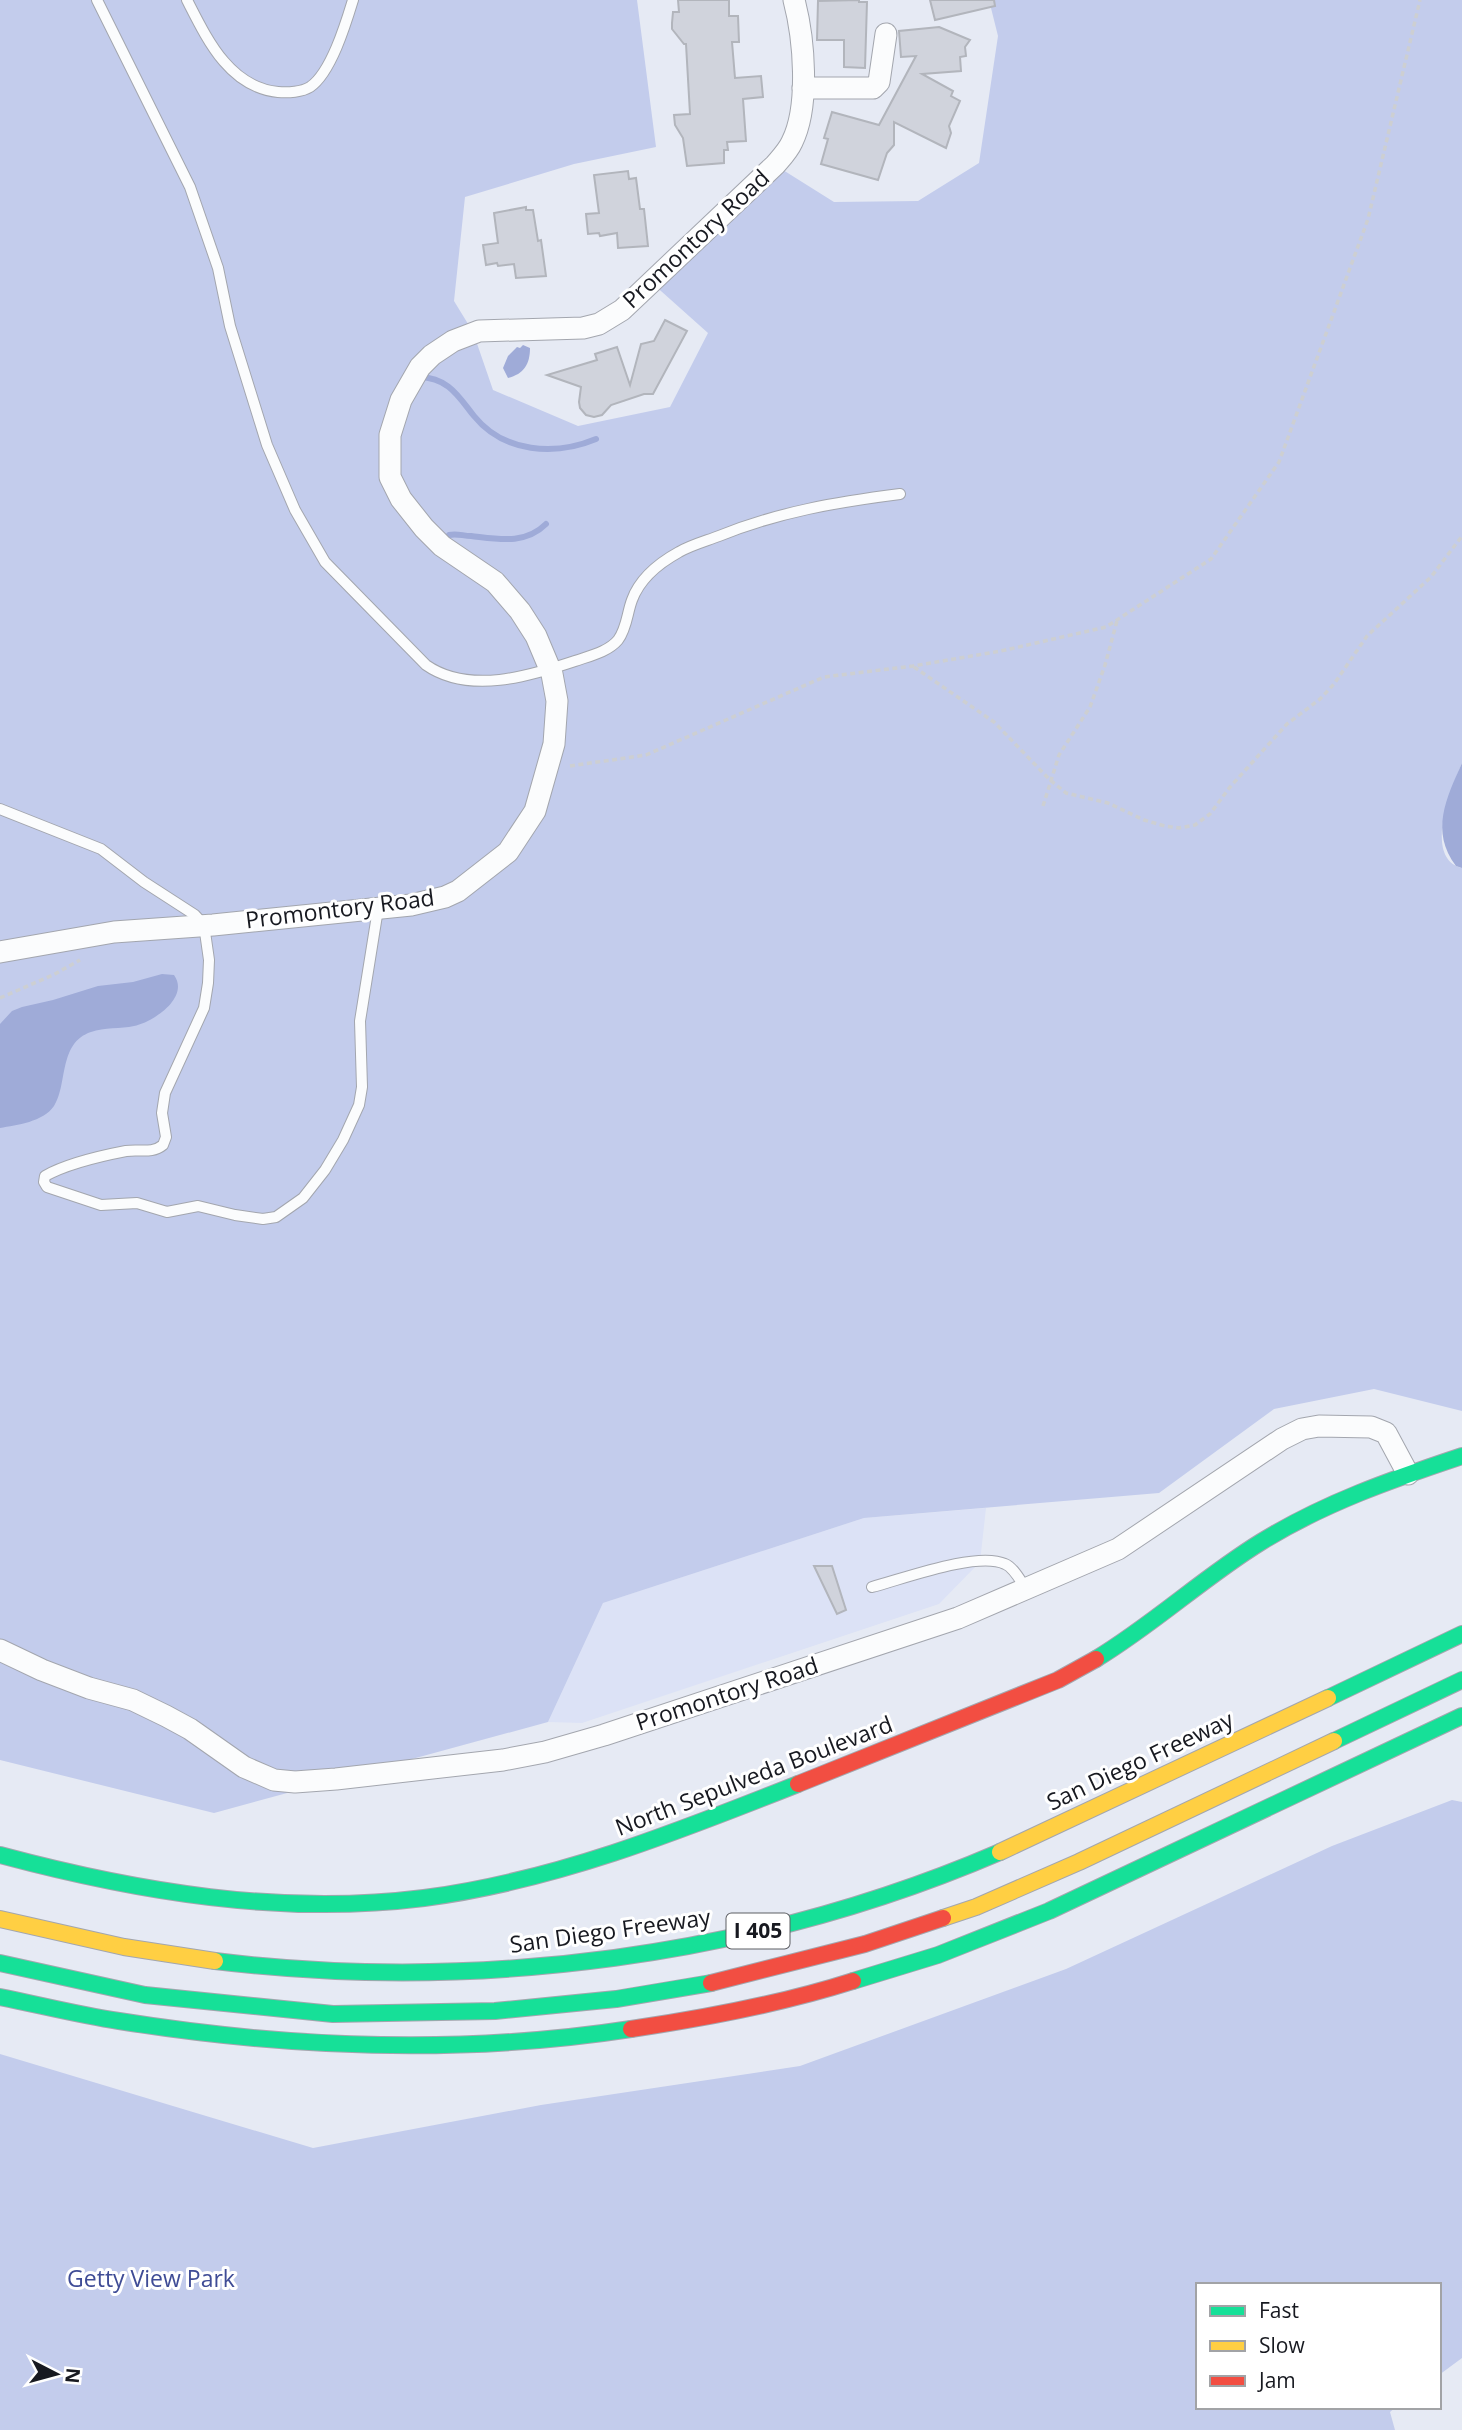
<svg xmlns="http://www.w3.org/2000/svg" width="1462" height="2430" font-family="'Open Sans',sans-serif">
  <rect width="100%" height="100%" fill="#e6eaf4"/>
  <path fill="#dce2f6" d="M986,1508L980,1562L939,1604L582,1723L548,1722L603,1603L864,1518Z"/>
  <g fill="#c3ccec">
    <path d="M0,0H637L656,147L574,164L465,197L454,301L473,332L493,390L578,426L670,407L708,333L652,283L775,165L834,202L918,201L979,163L998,36L989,0H1462V763C1452,786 1422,858 1462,868V1411L1374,1389L1274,1409L1159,1493L864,1518L603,1603L548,1722L214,1813L0,1760Z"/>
    <path d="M1452,1800L1462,1802V2358L1439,2375V2285H1198V2407H1396L1390,2412L1395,2430H0V2054L313,2148L541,2105L800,2066L1066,1969L1332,1846Z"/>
  </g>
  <g fill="#9fabd8">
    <path d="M523,345L530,348C530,364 524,374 508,378L503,368L508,356L517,347L520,348Z"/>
    <path d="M1462,763V868L1456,866C1430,831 1446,799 1462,763Z"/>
    <path d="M162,974L174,975C190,997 154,1022 134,1026C121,1029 104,1027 91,1032C58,1043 68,1085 54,1106C43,1122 17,1125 0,1128V1024L12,1011L22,1007L53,1000L98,986L133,982Z"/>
  </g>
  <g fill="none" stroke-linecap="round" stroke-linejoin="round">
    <g stroke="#9fabd8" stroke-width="6">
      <path d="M419,377C449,378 458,396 474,416C504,453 555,456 596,439"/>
      <path d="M443,543L449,535C457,533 463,536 471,536C498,539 525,545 546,524"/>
    </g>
  </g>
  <g fill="#d0d3dc" stroke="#b2b5bc" stroke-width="2">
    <path d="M678,0H729V16H738L739,42H732L735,78L761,76L763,97L743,99L746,141L727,142L728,150H724V163L687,166L683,138L675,125L674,115L690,114L686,44H684L672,29V23L673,12H679Z"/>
    <path d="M859,0V2H867L865,68L844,67V40H817L818,1Z"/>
    <path d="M930,0H994L995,6L935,20Z"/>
    <path d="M939,27L970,40L965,47L966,56L960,57L961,71L922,74L953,91L951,96L960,101L949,126L951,133L946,148L894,122V145L887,153L878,180L821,164L828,139L824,138L832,112L879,125L916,56L901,57L899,31Z"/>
    <path d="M628,171L629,179L636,178L640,209H644L648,246L618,248L617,233L600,236L599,233L588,234L586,214L599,213L594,175Z"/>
    <path d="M526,207V210H533L538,241L541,240L546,276L516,278L514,264L498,266L497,263L486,265L483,245L498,243L494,213Z"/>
    <path d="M665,320L687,331L653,394H644L611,405L602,415L594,417L586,415L580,408L579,402L581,387L547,375L597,360L595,354L617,347L630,385L641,344L654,341Z"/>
    <path d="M814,1566H832L846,1610L837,1614Z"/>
  </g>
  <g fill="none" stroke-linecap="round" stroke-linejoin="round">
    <defs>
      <g id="lane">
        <path d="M97,0L190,187L218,268L230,326L267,445L295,510L325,562L426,665C469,695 530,676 575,661C589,656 608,652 618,640C627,628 627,613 632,600C640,578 659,563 679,552C691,545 706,541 719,536C778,512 837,502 900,494"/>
        <path d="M187,0C207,39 229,87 278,92C288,93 302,92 310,87C331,73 346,23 353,0"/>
        <path d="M0,809L101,849L144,882L195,915L204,925L209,960L208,983L204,1008L165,1093L162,1113L166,1137L163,1145C152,1154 140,1149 126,1151C100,1156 68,1163 45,1176L44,1182L47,1187L101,1205L137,1203L167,1212L198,1206L235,1215L263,1219L276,1217L303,1198L325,1170L343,1140L359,1105L362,1087L360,1021L378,909"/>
        <path d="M872,1587C903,1579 977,1551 1005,1564C1013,1567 1021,1581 1026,1589"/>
      </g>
      <g id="street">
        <path d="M803,88H873L879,82L886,34"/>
        <path d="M0,952L114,932L213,925L411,905L445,897L458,891L508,852L535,811L554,744L557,701L552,674L536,636L520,611L495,582L442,546L424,528L401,499L390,477V435L401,400L420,367L432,355L453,341L479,331L583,328L599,324L622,310L775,165C781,158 788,151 792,142C810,106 804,38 794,0"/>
        <path d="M0,1650L42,1670L89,1688L133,1700L166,1716L190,1729L244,1767L274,1780L295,1782L336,1779L503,1760L545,1752L604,1735L958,1618L1118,1549L1282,1439L1302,1429L1319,1426L1371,1427L1386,1433L1408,1474"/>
      </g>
      <g id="fast">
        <path d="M1096,1659C1154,1624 1204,1577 1261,1542C1324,1503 1393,1479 1462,1456"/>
        <path d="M1328,1698L1462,1634"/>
        <path d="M1334,1741L1462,1680"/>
        <path d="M0,1855C138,1892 281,1916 424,1898C554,1881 677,1832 798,1784"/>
        <path d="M215,1961C478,1993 756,1957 1000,1852"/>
        <path d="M0,1963L145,1995L333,2014L495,2011L616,1999L711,1983"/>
        <path d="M853,1981L938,1955L1049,1911L1462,1716"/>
        <path d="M0,1997C40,2005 79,2015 119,2021C288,2048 462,2055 631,2029"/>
      </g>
      <g id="slow">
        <path d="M1000,1852L1328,1698"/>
        <path d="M943,1918L976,1907L1079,1862L1334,1741"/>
        <path d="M0,1919L124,1947L215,1961"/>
      </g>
      <g id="jam">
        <path d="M798,1784L1058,1680L1096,1659"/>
        <path d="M711,1983L865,1944L943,1918"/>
        <path d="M631,2029C706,2018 781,2004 853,1981"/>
      </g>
    </defs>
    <use href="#lane" stroke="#a3a6ae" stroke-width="12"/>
    <use href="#street" stroke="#a3a6ae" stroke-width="23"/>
    <use href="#fast" stroke="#a3a6ae" stroke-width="18"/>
    <use href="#slow" stroke="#a3a6ae" stroke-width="18"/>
    <use href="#jam" stroke="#a3a6ae" stroke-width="18"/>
    <g stroke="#cdcfd2" stroke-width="3.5" stroke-dasharray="5 3.5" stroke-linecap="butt">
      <path d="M914,667L994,722L1049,779L1066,793L1108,803L1144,820L1165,826L1179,828L1195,825L1210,814L1230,787L1287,724L1320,699L1334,684L1367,636L1431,577L1462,536"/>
      <path d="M570,766L646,755L824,677L913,666L1001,651L1106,627L1211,559L1279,462L1368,219L1420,0"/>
      <path d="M1043,806L1059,755L1090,707L1105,665L1117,621"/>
      <path d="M0,998L53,975L80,960"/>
    </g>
    <use href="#lane" stroke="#fbfcfd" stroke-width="10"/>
    <use href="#street" stroke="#fbfcfd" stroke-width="21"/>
    <use href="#fast" stroke="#16e098" stroke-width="16"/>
    <use href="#slow" stroke="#ffcf43" stroke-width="16"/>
    <use href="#jam" stroke="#f24e42" stroke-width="16"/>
  </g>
  <g text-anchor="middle" stroke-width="6" stroke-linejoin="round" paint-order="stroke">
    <rect fill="#fff" stroke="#5d5e63" stroke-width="2" x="726.5" y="1913.5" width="63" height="35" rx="5"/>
    <g font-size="21" font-weight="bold" fill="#171920">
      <text x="758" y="1938">I 405</text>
    </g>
    <g font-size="23" fill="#171920" stroke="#fff">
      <text transform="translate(696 239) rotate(-43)" y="8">Promontory Road</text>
      <text transform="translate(340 909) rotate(-7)" y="8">Promontory Road</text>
      <text transform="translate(727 1694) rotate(-18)" y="8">Promontory Road</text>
      <text transform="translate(1140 1761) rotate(-25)" y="8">San Diego Freeway</text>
      <text transform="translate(754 1776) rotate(-21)" y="8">North Sepulveda Boulevard</text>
      <text transform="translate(610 1931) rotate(-8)" y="8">San Diego Freeway</text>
    </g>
    <g font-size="23" fill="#3f4c96" stroke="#fff">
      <text x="151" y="2287">Getty View Park</text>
    </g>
  </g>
  <rect x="1196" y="2283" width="245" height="126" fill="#ffffff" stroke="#a2a3a6" stroke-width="2"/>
  <rect x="1210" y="2306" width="35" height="10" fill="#16e098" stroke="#a2a3a6" stroke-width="2"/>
  <text x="1259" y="2318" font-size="21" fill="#171920">Fast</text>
  <rect x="1210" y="2341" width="35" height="10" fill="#ffcf43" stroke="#a2a3a6" stroke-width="2"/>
  <text x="1259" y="2353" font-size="21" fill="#171920">Slow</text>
  <rect x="1210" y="2376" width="35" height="10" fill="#f24e42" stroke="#a2a3a6" stroke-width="2"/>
  <text x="1259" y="2388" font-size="21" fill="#171920">Jam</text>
  <g transform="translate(56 2374) rotate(96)" stroke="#ffffff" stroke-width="5" paint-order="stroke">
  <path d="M0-5L12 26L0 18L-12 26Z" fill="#171920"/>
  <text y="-10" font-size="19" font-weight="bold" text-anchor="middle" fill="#171920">N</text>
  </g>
</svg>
